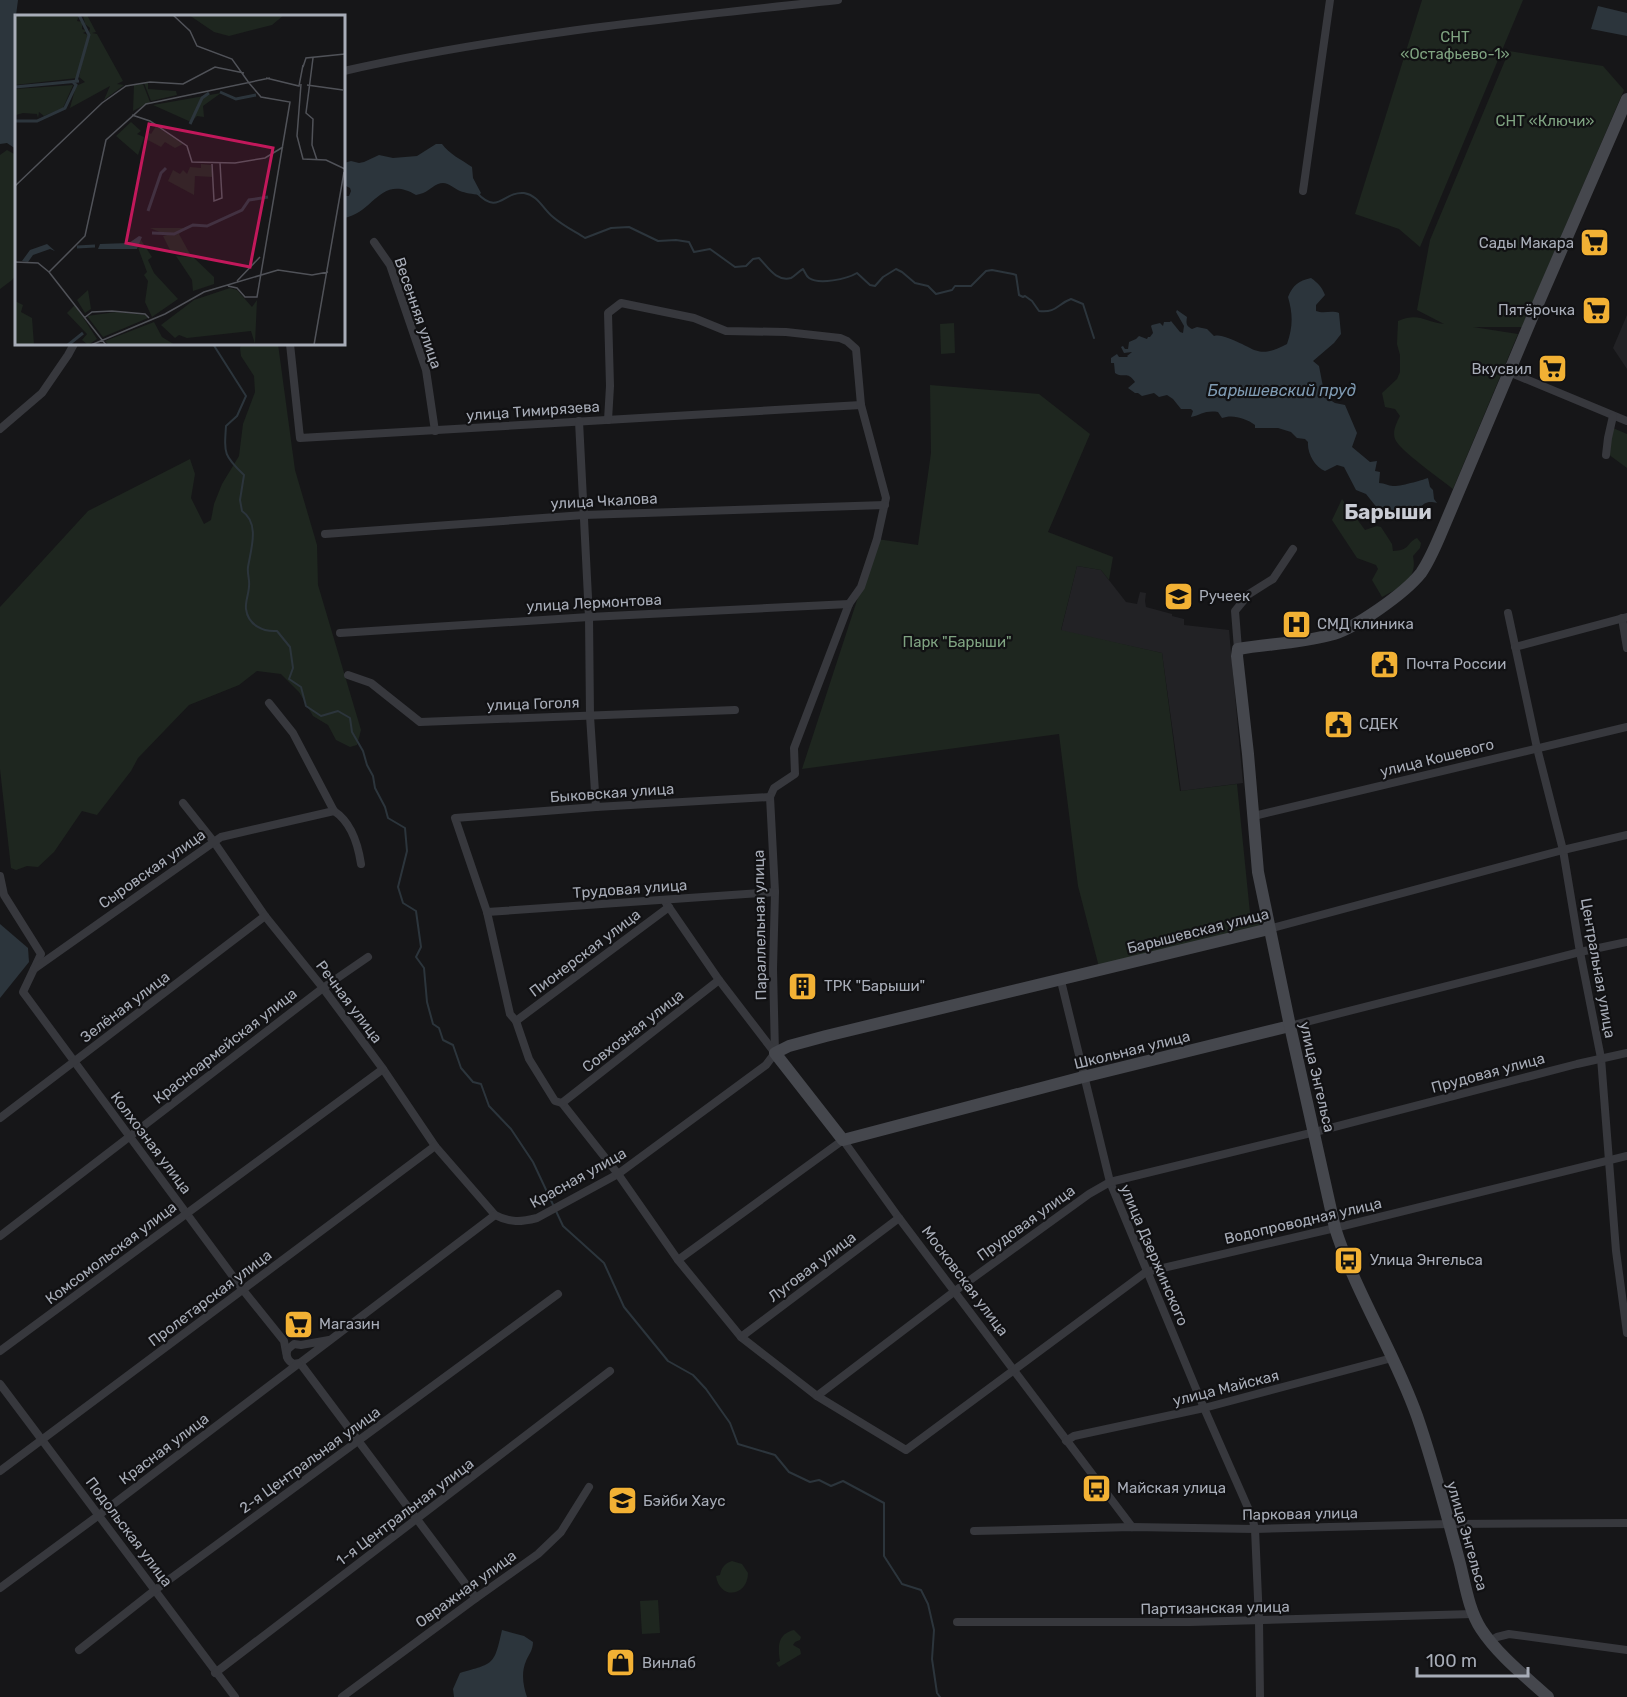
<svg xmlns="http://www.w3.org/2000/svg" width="1627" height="1697" font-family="Rubik,sans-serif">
  <rect width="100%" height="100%" fill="#161618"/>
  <g fill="#222225">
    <path d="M1627,315V369L1613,348Z"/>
    <path d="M1077,566L1101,570L1126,602L1137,604L1140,592L1146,593L1145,601L1146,607L1172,614V616L1184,619V625L1229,630L1243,783L1181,791L1162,653L1061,631Z"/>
  </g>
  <g fill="#1e261f">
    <path d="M1422,0H1523L1420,247L1399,229L1355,214Z"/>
    <path d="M1509,51L1603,66L1624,90L1522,327H1473L1518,334L1453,489C1441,479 1400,451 1395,439C1392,431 1397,422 1400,416L1395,409L1385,407L1382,393L1397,379L1400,372V355L1397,344L1398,321C1419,312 1424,322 1444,324L1417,310L1430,240Z"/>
    <path d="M7,150L16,155V275L12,280L0,289V155Z"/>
    <path d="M954,323L955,353L941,354L940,324Z"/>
    <path d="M241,344H278L295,470L317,545L318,585L361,730L357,745L350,747L336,740L328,725L313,716L299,692L281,674L257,671L239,685L189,705L138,758L131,771L97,815L82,811L54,852L38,867L27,866L16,870L11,868L0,769V607L88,511L190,459L195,474L191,498L204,524L211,520L214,504L222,484L239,456L243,424L255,392L254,376L241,356L240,348Z"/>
    <path d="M930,385L1039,394L1090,434L1048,532L1113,557L1109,580L1101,570L1077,566L1061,630L1162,653L1180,791L1237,784L1250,913L1259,917L1262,929L1099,967L1078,886L1059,734L802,769L877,539L918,545L931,453Z"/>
    <path d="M1613,428L1627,434V468L1608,454Z"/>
    <path d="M1342,499L1365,530L1377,526L1381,527L1392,544L1393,551C1411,550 1405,544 1417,538L1421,543L1420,548L1413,556C1418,580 1400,587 1382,597L1372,580L1378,569L1376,565L1357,558L1332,520Z"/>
    <path d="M732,1561L742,1564L748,1573C748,1596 720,1601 716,1576L720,1575C721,1568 725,1563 732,1561Z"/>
    <path d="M658,1600L660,1633L642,1634L640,1601Z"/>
    <path d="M794,1630L801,1637L800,1640L795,1642L793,1645L800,1649L801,1654L779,1667L776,1663L780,1661C778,1647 777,1634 794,1630Z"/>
  </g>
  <g fill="#2c353c">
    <path d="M0,0H18L14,31L16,36V149L7,143L0,144Z"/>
    <path d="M1598,6L1627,13V36L1591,29Z"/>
    <path d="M436,144H442C449,154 462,160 472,167L473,178L481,193L479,195C473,194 465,193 460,191C453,188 447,180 438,184C429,188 428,193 416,195C380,174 374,213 344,218V196H349L351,191L350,188L344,185V163L351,161L359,163L364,162L379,155L393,158L417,156Z"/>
    <path d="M1311,278C1318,283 1322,287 1325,295L1316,305V311C1324,314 1331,310 1339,313L1341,334L1334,343L1313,361L1319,366L1325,397L1335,403L1345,405L1357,433L1352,447L1370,462L1377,461L1375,471L1380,472L1379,483C1385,483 1388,486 1393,486C1399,487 1426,479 1428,478L1430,487L1433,490L1434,499L1437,503C1428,501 1425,502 1419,509L1396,514L1385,512L1378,509L1366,494L1356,490L1344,467L1337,465L1325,471C1315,467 1307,453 1308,442L1305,439L1297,438L1291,432L1278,428H1255V425C1246,418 1232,414 1222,418L1218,412C1205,410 1201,415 1191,417L1193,411L1191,409H1181L1173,399L1167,395L1159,397L1154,393L1142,396L1138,393H1135L1128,388L1135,382C1127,370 1124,379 1115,373L1114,363H1111V358L1117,354L1119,357H1128L1127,356L1132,352L1124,353L1121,347L1123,346L1125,349H1128L1129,342L1136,339L1139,336L1147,339L1148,337H1150L1153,333L1151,326L1152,325L1160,323L1163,326L1164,322H1170L1171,321L1180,332L1183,333L1184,326L1176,312L1177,310L1187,317C1186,323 1186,326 1192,329L1197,327L1207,329L1214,336C1219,335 1222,336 1228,338C1256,348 1257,360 1287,344C1293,327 1293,314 1288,297C1293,285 1298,281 1311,278Z"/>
    <path d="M0,924L28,948L29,962L0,998Z"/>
    <path d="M502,1630L524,1636L533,1642C533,1650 529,1654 526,1661C521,1673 523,1685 527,1697H454L453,1689L460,1673C494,1663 494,1666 502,1630Z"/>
  </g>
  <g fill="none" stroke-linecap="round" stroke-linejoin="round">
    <g stroke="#2c353c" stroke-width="2">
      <path d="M477,193C499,216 503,191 524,193C538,195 543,209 553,217C562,225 574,231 585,238L611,228L629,227L658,241L676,240L689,242L694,252L710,249L735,267L746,266L753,259L759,258C768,267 776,282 791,278C795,276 799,271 803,269C805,272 806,276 809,278C819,285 847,279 857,273L870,285L875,286L883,277L896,269L902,272L915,283L928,286L936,294L952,290L955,286H971L986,271L992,270L1013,274L1016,275L1019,295L1023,297L1025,296L1032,301L1039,311C1057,313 1057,304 1071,299L1083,304L1094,338"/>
      <path d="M213,344L246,396L237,416L226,426C224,454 224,456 244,475L240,500L242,511C260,523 251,549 248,567C247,574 250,580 249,586C249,593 245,602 246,609C248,625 263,632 277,631L290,647L293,668L289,679L301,687L306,706L321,716L338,711L350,718L352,732L363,751L367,765L373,776L375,788L385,807L388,818L405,828L407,851L398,887L403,903L416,911L421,947L416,957L424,968L427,1002L433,1024L439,1028L443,1040L453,1045L461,1068L473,1082L481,1084L489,1106L511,1129L533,1162L563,1226L604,1263L624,1307L668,1361L693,1375L706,1389L730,1423L738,1444L775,1455L789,1472L810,1482L819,1480L831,1486L843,1481L884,1503V1556L902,1584L921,1590L928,1604L934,1630L932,1659L937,1693L940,1697"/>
    </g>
    <g stroke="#37383d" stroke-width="8">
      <path d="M344,71C506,34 673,18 838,0"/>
      <path d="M1303,191L1330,0"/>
      <path d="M374,242L390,265L426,370L435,431"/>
      <path d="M290,344L300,438L861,405"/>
      <path d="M1509,372L1627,421"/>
      <path d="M608,420L610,386L608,313L621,303L694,318L726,331L786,332L840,338L847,341L856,349L861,405L886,498L877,539L861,587L849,604L794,748L795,774L774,788L770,797L775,892L773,969L775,1053"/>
      <path d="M579,421L589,617L590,716L596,807"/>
      <path d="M0,429L42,393L68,355L74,344"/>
      <path d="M1606,455L1608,438L1613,416"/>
      <path d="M325,534L584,515L885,505"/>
      <path d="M1508,613L1537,748L1563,850L1580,952L1601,1058L1616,1251L1627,1333"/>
      <path d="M1622,618L1627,648"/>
      <path d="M340,633L589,617L849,604"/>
      <path d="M1515,647L1627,617"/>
      <path d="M1238,649L1235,611L1249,594L1273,579L1293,549"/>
      <path d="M348,675L371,683L420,722L735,710"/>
      <path d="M269,703L293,733L334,811C351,822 358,844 361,864"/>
      <path d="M183,803L214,842L265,916L323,988L383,1069L435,1146L495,1215C510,1223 521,1222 537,1218L618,1174L766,1065L775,1053"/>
      <path d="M1254,816L1627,727"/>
      <path d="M0,876L4,895L41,954L23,992L243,1290L284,1341L286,1352"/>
      <path d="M666,903L719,980L775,1053"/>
      <path d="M487,912L775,892"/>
      <path d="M1269,929L1563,850L1627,835"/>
      <path d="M34,969L221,837L334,811"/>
      <path d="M1061,981L1110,1182L1204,1408L1252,1517L1255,1529L1259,1621L1260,1697"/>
      <path d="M516,1021L669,907"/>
      <path d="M1290,1026L1580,952L1627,942"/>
      <path d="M562,1103L618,1174L678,1260L741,1337L817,1396L955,1291L1089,1194L1110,1182L1315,1132L1577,1064L1627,1053"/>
      <path d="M562,1103L555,1101L529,1059L516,1021L510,1014L487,912L455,818L596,807L770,797"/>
      <path d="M562,1103L719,980"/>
      <path d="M0,1118L265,916"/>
      <path d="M0,1236L323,988L368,957"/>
      <path d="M678,1260L843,1140L899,1218L1132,1527"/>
      <path d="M741,1337L899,1218"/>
      <path d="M329,1340L301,1345L294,1344L288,1349C285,1355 287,1360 293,1364L300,1363L495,1215"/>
      <path d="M0,1351L383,1069"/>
      <path d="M300,1363L476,1598"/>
      <path d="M0,1384L235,1697"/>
      <path d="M817,1396L906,1450L1146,1272L1335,1228L1627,1156"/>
      <path d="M1066,1441L1074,1436L1204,1408L1392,1358"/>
      <path d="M0,1471L435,1146"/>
      <path d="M974,1531L1132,1527L1255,1529L1449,1524L1627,1523"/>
      <path d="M0,1588L99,1515L298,1364"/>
      <path d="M957,1622H1190L1473,1614"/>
      <path d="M1490,1641L1497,1637L1509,1634L1627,1650"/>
      <path d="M79,1650L155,1590L558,1294"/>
      <path d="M215,1673L610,1371"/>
      <path d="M342,1697L476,1598L538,1554L561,1532L589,1487"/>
    </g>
    <g stroke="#45474d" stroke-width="12">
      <path d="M1269,929L826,1036L789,1046L775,1053L843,1140L1083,1077L1290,1026"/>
      <path d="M1548,1697C1525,1676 1498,1655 1481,1629C1468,1609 1465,1582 1459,1560C1446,1512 1433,1462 1417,1416C1394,1351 1356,1294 1335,1228L1290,1026L1258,872L1248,754L1237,656L1238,649C1268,644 1300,643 1330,635C1355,629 1405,593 1421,573C1430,560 1436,545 1442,531L1531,320L1627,99"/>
    </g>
  </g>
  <defs>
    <symbol id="supermarket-square" viewBox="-11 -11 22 22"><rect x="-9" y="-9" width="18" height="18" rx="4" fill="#f2b134" stroke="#111113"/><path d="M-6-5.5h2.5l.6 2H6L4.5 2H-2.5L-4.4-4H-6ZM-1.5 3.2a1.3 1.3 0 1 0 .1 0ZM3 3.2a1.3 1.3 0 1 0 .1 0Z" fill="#111"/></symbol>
    <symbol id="school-square" viewBox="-11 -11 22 22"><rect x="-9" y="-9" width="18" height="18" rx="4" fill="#f2b134" stroke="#111113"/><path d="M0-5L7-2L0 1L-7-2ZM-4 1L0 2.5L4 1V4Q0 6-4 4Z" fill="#111"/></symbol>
    <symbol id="hospital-square" viewBox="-11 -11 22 22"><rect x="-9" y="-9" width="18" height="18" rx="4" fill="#f2b134" stroke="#111113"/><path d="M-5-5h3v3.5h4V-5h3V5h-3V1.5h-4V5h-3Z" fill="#111"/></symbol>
    <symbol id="civic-square" viewBox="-11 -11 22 22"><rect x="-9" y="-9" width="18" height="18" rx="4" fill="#f2b134" stroke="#111113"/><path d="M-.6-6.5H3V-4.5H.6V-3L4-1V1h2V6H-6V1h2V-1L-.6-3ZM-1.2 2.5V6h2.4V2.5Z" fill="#111"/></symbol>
    <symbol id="building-square" viewBox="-11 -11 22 22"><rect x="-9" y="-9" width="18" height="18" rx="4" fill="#f2b134" stroke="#111113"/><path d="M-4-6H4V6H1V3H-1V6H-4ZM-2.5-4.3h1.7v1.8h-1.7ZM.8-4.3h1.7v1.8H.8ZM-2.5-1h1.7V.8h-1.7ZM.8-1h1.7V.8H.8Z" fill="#111"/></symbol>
    <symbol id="bus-square" viewBox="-11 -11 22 22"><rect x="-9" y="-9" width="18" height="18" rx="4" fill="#f2b134" stroke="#111113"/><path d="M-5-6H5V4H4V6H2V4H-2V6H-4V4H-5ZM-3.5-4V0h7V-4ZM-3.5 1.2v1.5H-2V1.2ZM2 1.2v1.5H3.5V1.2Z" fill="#111"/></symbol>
    <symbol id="shop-square" viewBox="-11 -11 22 22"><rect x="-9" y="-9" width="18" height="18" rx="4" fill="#f2b134" stroke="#111113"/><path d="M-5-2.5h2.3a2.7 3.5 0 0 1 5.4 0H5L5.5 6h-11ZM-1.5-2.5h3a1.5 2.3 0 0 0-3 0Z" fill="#111"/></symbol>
  </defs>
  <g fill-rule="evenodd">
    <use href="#supermarket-square" x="1578" y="226" width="33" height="33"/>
    <use href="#supermarket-square" x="1580" y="294" width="33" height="33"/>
    <use href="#supermarket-square" x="1536" y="352" width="33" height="33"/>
    <use href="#school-square" x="1162" y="580" width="33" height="33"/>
    <use href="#hospital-square" x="1280" y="608" width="33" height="33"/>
    <use href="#civic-square" x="1368" y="648" width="33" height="33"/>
    <use href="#civic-square" x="1322" y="708" width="33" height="33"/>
    <use href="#building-square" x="786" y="970" width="33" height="33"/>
    <use href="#bus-square" x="1332" y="1244" width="33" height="33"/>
    <use href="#supermarket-square" x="282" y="1308" width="33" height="33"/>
    <use href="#bus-square" x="1080" y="1472" width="33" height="33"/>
    <use href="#school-square" x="606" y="1484" width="33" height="33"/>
    <use href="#shop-square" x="604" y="1646" width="33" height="33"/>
  </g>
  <g text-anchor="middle" stroke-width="4.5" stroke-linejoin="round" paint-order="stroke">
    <g font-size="15" fill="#7fa381" stroke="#111113">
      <text x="1455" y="42">СНТ<tspan x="1455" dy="17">«Остафьево-1»</tspan></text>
      <text x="1545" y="126">СНТ «Ключи»</text>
      <text x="957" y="647">Парк "Барыши"</text>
    </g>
    <g font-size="15" fill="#a8adb8" stroke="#111113" text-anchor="start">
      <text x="1574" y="248" text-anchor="end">Сады Макара</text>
      <text x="1575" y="315" text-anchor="end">Пятёрочка</text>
      <text x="1532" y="374" text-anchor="end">Вкусвил</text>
      <text x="1199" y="601">Ручеек</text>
      <text x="1317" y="629">СМД клиника</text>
      <text x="1406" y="669">Почта России</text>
      <text x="1359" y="729">СДЕК</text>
      <text x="824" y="991">ТРК "Барыши"</text>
      <text x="1370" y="1265">Улица Энгельса</text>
      <text x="319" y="1329">Магазин</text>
      <text x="1117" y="1493">Майская улица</text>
      <text x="643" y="1506">Бэйби Хаус</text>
      <text x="642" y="1668">Винлаб</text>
    </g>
    <g font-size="15" fill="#a8adb8" stroke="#111113">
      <text transform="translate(418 313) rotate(71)" y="5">Весенняя улица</text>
      <text transform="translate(533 411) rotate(-4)" y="5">улица Тимирязева</text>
      <text transform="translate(604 501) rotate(-3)" y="5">улица Чкалова</text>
      <text transform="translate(594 603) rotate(-3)" y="5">улица Лермонтова</text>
      <text transform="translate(533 704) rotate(-2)" y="5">улица Гоголя</text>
      <text transform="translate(1437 758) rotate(-14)" y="5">улица Кошевого</text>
      <text transform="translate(612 793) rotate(-4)" y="5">Быковская улица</text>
      <text transform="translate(152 869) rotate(-35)" y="5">Сыровская улица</text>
      <text transform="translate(630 889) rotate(-4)" y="5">Трудовая улица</text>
      <text transform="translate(760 925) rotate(-91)" y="5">Параллельная улица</text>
      <text transform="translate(1198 931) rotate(-14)" y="5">Барышевская улица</text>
      <text transform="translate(585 953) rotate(-37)" y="5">Пионерская улица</text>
      <text transform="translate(1598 968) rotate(80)" y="5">Центральная улица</text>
      <text transform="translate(349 1002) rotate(53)" y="5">Речная улица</text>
      <text transform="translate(125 1007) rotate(-37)" y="5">Зелёная улица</text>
      <text transform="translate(633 1031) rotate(-38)" y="5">Совхозная улица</text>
      <text transform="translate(225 1046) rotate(-38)" y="5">Красноармейская улица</text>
      <text transform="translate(1132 1050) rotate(-14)" y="5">Школьная улица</text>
      <text transform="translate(1488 1073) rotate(-15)" y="5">Прудовая улица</text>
      <text transform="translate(1317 1077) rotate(77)" y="5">улица Энгельса</text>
      <text transform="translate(151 1143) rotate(53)" y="5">Колхозная улица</text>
      <text transform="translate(578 1178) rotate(-29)" y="5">Красная улица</text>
      <text transform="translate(1303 1221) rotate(-13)" y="5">Водопроводная улица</text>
      <text transform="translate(1026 1223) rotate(-36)" y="5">Прудовая улица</text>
      <text transform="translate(111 1253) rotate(-37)" y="5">Комсомольская улица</text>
      <text transform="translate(1154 1255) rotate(67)" y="5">улица Дзержинского</text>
      <text transform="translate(812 1267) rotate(-37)" y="5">Луговая улица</text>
      <text transform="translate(965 1281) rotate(53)" y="5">Московская улица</text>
      <text transform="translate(210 1298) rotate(-37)" y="5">Пролетарская улица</text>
      <text transform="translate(1226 1388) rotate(-14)" y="5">улица Майская</text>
      <text transform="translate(164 1449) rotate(-37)" y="5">Красная улица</text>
      <text transform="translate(310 1460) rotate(-36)" y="5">2-я Центральная улица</text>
      <text transform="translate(405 1512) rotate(-37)" y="5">1-я Центральная улица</text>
      <text transform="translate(1300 1514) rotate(-1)" y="5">Парковая улица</text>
      <text transform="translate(129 1532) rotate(53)" y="5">Подольская улица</text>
      <text transform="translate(1467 1536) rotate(74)" y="5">улица Энгельса</text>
      <text transform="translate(466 1589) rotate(-36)" y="5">Овражная улица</text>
      <text transform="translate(1215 1608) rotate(-1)" y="5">Партизанская улица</text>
    </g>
    <g font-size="16" font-style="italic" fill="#7f9bb3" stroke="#111113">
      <text x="1282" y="396">Барышевский пруд</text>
    </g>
    <g font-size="21" font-weight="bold" fill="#c9ccd4" stroke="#111113">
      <text x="1388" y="519">Барыши</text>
    </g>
  </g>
  <g transform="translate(15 15)">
    <rect width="330" height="330" fill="#161618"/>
    <path d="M0,0H64L62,6L67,7V14L72,16L68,18L73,20L62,63L0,70ZM68,0H72L81,17L77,18L82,19L108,66L102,69L109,70L89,85L95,71L55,93L61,71L70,67L64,62L75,13L70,9ZM174,0H269L257,10L214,21L199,17ZM129,68H133V74L161,76L162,80L136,86ZM128,69L135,87L118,96L119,70ZM58,70L48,93L29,101L24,97L23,103L22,99L8,98L1,100L0,104V74ZM206,78L188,91L189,102L182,101L176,107L138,90ZM116,107L126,116L122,119L129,122L123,140L101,121ZM141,111L168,129L160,133L150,127L146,132L131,124L132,116L136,119ZM186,149L196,150L198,162L180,161L179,180L153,166L158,155L165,159L168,155L172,159L175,152L186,153ZM135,213H171L164,219L175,239L156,237L148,221L152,220ZM126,225L137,242L133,245L139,258L163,284L137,302L130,287L133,266L129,260L132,257L122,230ZM161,241L178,242L199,262V269L178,276L177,265ZM215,273L222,275L237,292L242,285L240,329L236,316L172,323L164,320L160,323L146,310L179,285ZM73,275L76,294L70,298L62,285ZM0,286L8,290L6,297L17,303L19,330H0ZM60,290L82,324L73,330L67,325L72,319L52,298ZM101,297L130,300L133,303L88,322L72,301ZM139,307L147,322L160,330H94L90,326Z" fill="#1e261f"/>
    <path d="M124,221L127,222L122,234H83L85,229L114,228ZM32,229L40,236L35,234L18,240L13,247L7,246L15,235Z" fill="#2c353c"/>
    <path fill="none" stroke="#2c353c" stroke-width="3" d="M61,66L74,20L64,0M0,72L64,66M205,77L221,84L241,80M0,106H22L50,93L61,70L58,67M175,109L187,83L194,78M133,196L146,158L151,153M137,218L159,219L178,210L192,211L227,195L234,185L253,182M62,232L80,231M53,330L68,318"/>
    <path fill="none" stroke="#505258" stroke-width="1.5" d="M158,0L175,16L182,31L217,44L234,68M298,43L291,98L298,104L297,130L302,145M288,52L291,43L330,39M251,63L284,71L288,50M286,69L282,121L288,144L311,145L330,154M292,70L328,75M117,100L135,106L172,131L177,147L220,148L250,143L268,132M197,149L199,186L207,183L205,148M0,171L87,88L111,71L135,67L168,69L200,52L229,58M0,247L23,248L34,257M222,266L245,242M213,271L222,273L230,282H242L275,87L246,82L234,68M69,303L77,297L97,296L130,299L134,303M76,330L150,299L189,277L263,255L297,260L313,257M91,330L34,257L70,221L91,125L131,89L255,63M299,330L329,157"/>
    <path fill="#c2185b" fill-opacity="0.15" stroke="#c2185b" stroke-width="3" d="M134,109L258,133L235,252L111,228Z"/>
    <rect width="330" height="330" fill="none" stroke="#a8adb8" stroke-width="3"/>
  </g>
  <path d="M1417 1667v9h111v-9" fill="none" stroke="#a8adb8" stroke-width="3"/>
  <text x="1426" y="1667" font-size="18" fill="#a8adb8" stroke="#111113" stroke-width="4.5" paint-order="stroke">100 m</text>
</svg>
